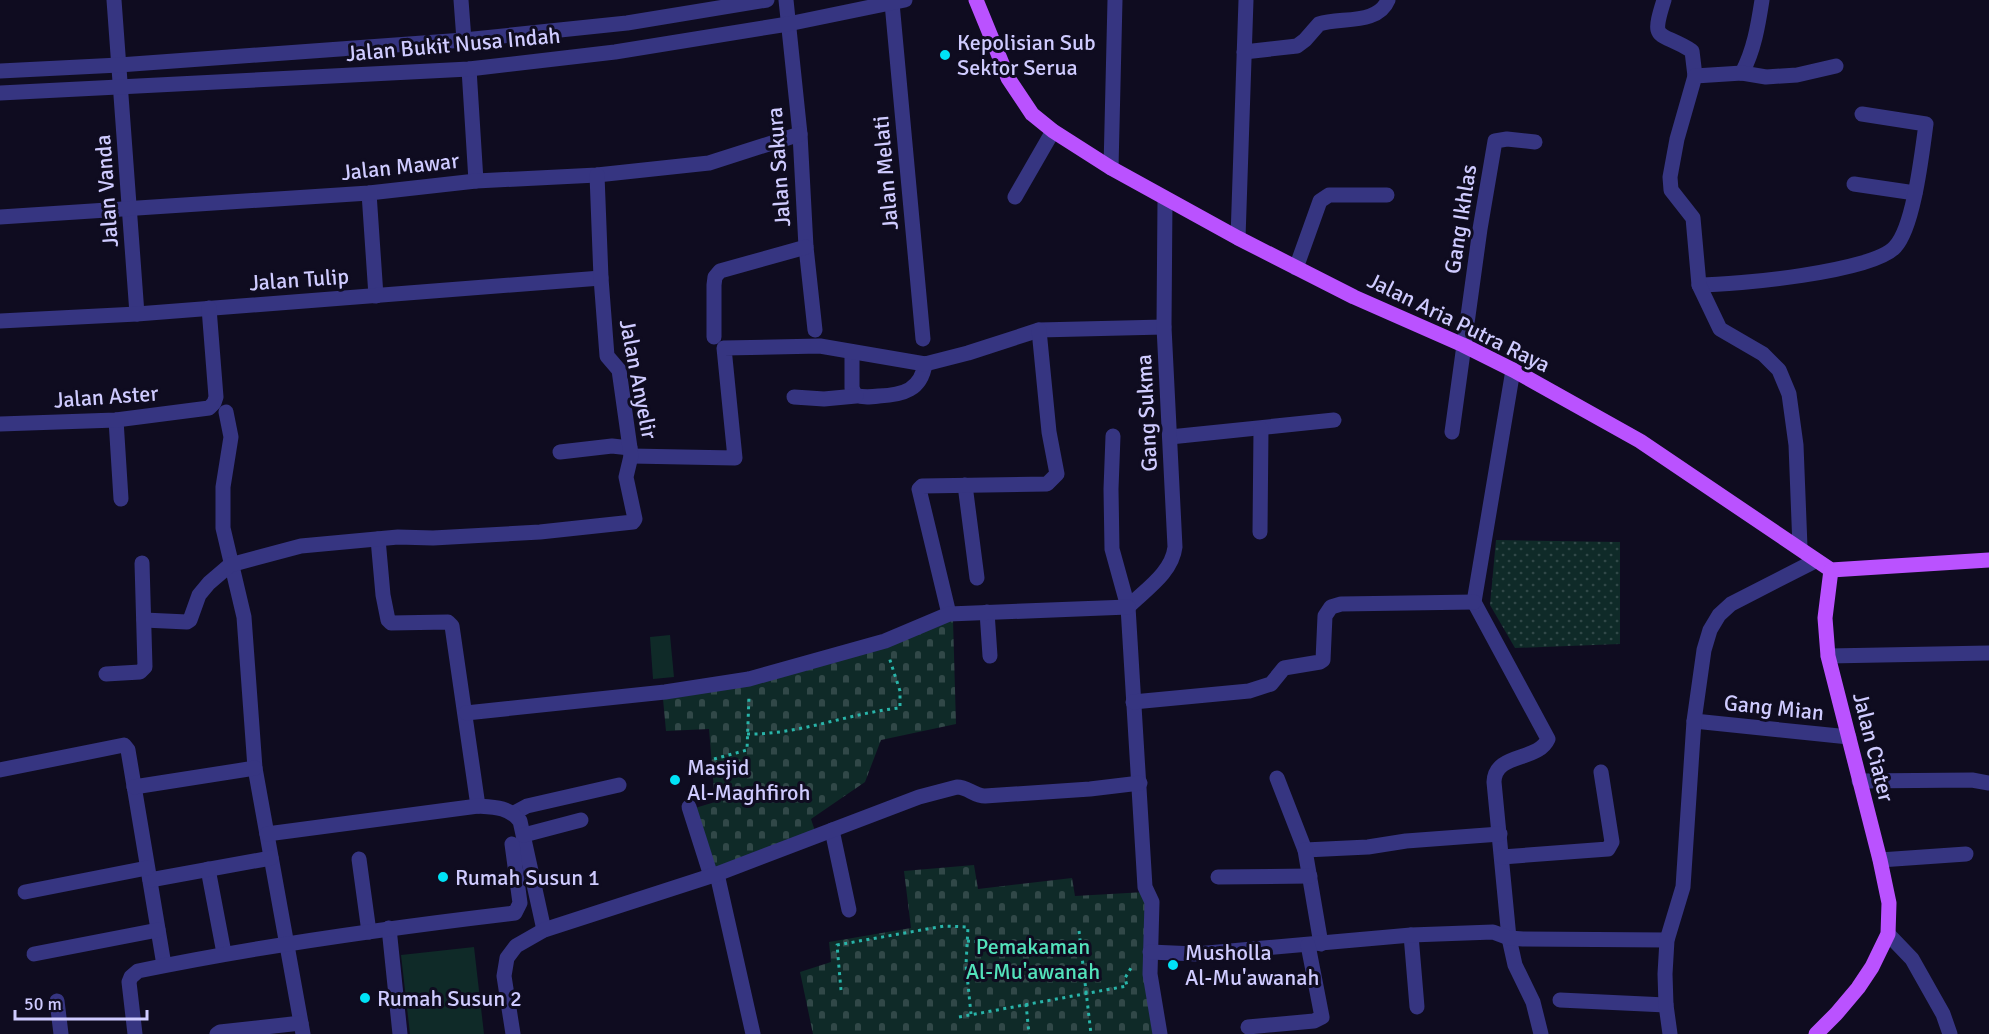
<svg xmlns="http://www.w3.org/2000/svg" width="1989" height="1034" font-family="Signika,sans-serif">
  <defs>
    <pattern id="grass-dots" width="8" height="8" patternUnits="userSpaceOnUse" patternTransform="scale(1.5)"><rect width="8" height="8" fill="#0f2a28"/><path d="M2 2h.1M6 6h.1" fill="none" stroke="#314848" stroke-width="1.8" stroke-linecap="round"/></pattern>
    <pattern id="cemetery-stones" width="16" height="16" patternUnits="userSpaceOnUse" patternTransform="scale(1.5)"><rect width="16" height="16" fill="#0f2a28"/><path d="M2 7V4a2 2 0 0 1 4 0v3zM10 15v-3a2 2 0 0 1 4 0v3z" fill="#314848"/></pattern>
  </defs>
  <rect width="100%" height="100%" fill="#0f0c20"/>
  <path fill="url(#grass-dots)" d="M1496,540L1620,542V644L1515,648L1490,605Z"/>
  <g fill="url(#cemetery-stones)">
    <path d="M953,620L956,724L881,740L865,782L811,819L815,831L715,868L695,808L715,802L709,729L666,731L663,699Z"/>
    <path d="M974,865L978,889L1072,878L1075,896L1145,892L1156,1034H813L800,972L831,962L829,942L911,928L904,871Z"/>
  </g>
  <g fill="#0f2a28">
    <path d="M670,635L674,677L653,679L650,637Z"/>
    <path d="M474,947L484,1034H410L401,955Z"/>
  </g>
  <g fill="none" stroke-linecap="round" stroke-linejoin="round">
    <g stroke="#29b4a9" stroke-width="3" stroke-dasharray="3 4.5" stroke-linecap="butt">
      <path d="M747,734C799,735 849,713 900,708V691L889,657"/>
      <path d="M714,759L747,750L749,696"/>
      <path d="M1079,931L1091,1034"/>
      <path d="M967,941L1081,947"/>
      <path d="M841,990L837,945L944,926L968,927L966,965L971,1014"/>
      <path d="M1026,1004L1029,1034"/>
      <path d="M959,1017L1127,986L1125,978L1131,968H1134"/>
    </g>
    <g stroke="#363581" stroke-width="15">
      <path d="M114,0L137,314"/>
      <path d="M461,0L464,40"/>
      <path d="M786,0L800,134L806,247L815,330"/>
      <path d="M1664,0C1650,44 1659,30 1692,51L1695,76"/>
      <path d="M892,3L923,339"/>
      <path d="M1244,52L1297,46L1305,40L1319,24C1341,17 1378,25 1388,0"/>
      <path d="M469,69L476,181"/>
      <path d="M0,71L119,65L464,40L627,23L767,0"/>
      <path d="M1742,73C1754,50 1758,26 1762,0"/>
      <path d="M0,93L469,69L615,52L788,24L905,0"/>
      <path d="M1111,168L1115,0"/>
      <path d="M1854,184L1915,193"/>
      <path d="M369,193L376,296"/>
      <path d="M1015,197L1053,131"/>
      <path d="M0,217L369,193L476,181L597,175L709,163L800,134"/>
      <path d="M1238,238L1246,0"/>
      <path d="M1296,268L1320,201L1329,195H1387"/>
      <path d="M1699,285C1735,285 1873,272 1895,247C1914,227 1922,152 1926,124L1862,114"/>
      <path d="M0,321L137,314L601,278"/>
      <path d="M714,337V285L715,277L720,271L806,247"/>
      <path d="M852,352V388L855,395C863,398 871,397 879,396C903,395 921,390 925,364"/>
      <path d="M794,397L824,399L856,396"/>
      <path d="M226,412L231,437L223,487V528L244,617L255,768L303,1034"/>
      <path d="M116,420L121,499"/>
      <path d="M0,424L116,420L209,408L214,403L216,397L209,308"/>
      <path d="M1452,432L1480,229L1495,141L1507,139L1535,142"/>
      <path d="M1113,436L1111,489L1112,549L1128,607L1145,887L1152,902L1150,974L1160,1034"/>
      <path d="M1170,437L1334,420"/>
      <path d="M560,452L612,446L630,448"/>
      <path d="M631,456L735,458L724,348L820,346L925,364L968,353L1039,330L1164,327"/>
      <path d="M965,485L977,578"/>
      <path d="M1260,532L1261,429"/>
      <path d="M378,539L383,595L388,620L391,623L448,622L452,626L478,806"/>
      <path d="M1800,547L1796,445L1789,394L1779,370L1763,354L1720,329L1699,285L1693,218L1671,190L1670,177L1677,139L1695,76L1742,73L1766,77L1797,75L1836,66"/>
      <path d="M1474,602L1548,739C1538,762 1495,752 1494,782L1509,938L1515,965L1533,1002L1541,1034"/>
      <path d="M1474,602L1513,370"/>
      <path d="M1128,607C1145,590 1172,573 1175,547L1164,327L1165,199"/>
      <path d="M987,612L990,656"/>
      <path d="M949,614L919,489L922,486L1047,484L1057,474L1049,432L1039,330"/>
      <path d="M144,620L187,622L190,620L199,595L209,583L230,565L301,546L398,537L433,538L540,532L633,522L635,519L626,477L631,456L630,448L619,370L607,356L601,278L597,175"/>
      <path d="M1828,656L1989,653"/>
      <path d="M106,674L140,672L145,667L142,563"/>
      <path d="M1133,702L1249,691L1271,684L1284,668L1320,662L1323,660L1325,616L1331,607L1341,604L1474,602"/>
      <path d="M466,713L665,692L749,679L885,641L949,614L1128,607"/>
      <path d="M1694,721L1849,737"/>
      <path d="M0,770L124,745L128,750L164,965"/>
      <path d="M1277,778L1305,850L1368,847L1406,841L1500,834"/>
      <path d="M1859,781L1972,780L1989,783"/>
      <path d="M134,787L255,768"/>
      <path d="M689,807L711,876"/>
      <path d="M514,813L527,806L619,785"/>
      <path d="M832,830L849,910"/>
      <path d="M267,834L478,806C495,807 509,807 520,821L544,930"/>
      <path d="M524,835L581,820"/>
      <path d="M1305,850L1321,944"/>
      <path d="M1502,857L1608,849L1612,842L1601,772"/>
      <path d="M359,859L369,932"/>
      <path d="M1880,860L1966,854"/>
      <path d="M208,869L224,953"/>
      <path d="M717,874L753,1034"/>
      <path d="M1218,877L1310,876"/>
      <path d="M150,880L271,858"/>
      <path d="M25,892L147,868"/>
      <path d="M389,928L400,1034"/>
      <path d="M1888,934L1912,959L1943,1014L1950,1034"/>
      <path d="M1411,935L1417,1007"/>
      <path d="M1150,952L1196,954L1411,935L1493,932L1509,938L1523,939L1667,940"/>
      <path d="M34,954L158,930"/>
      <path d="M1560,1000L1666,1005"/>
      <path d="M57,1001L61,1034"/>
      <path d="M1248,1027L1314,1021L1322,1017L1308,945"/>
      <path d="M135,1034L129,982L131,977L138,971C263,945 388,928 515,913L520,903L512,844"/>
      <path d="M217,1034L220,1032L301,1023"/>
      <path d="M513,1034L504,976L507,958L516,946L544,930L717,874L919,797L957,787C968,787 974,796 985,796L1090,789L1140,783"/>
      <path d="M1670,1034L1666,1005L1665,974L1667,940L1683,887L1694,721L1704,650L1710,630L1719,615L1731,604L1815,561"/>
    </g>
    <g stroke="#ba52ff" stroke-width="15">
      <path d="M976,0L1008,78L1032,114L1053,131L1111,168L1238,238L1354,297L1463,345L1513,370L1640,441L1831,570L1989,560"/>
      <path d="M1816,1034L1836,1014L1858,988L1872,967L1888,934L1889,903L1880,860L1828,656L1825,618L1831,570"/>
    </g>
  </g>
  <g fill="#00e3f6" stroke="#0f0c20" stroke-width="2">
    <circle cx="945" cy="55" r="6"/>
    <circle cx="675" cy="780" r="6"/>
    <circle cx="443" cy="877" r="6"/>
    <circle cx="1173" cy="965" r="6"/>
    <circle cx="365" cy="998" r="6"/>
  </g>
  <g text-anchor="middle" stroke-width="6" stroke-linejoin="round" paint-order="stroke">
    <g font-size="22" fill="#cfcbff" stroke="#0f0c20" text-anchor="start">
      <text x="957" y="50">Kepolisian Sub<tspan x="957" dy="25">Sektor Serua</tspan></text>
      <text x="687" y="775">Masjid<tspan x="687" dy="25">Al-Maghfiroh</tspan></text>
      <text x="455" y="885">Rumah Susun 1</text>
      <text x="1185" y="960">Musholla<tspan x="1185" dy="25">Al-Mu'awanah</tspan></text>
      <text x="377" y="1006">Rumah Susun 2</text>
    </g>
    <g font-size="22" fill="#cfcbff" stroke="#0f0c20">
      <text transform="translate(453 44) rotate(-5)" y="8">Jalan Bukit Nusa Indah</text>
      <text transform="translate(400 166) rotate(-6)" y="8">Jalan Mawar</text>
      <text transform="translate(778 167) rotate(-94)" y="8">Jalan Sakura</text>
      <text transform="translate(885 173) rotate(-95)" y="8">Jalan Melati</text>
      <text transform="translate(106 191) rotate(-94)" y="8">Jalan Vanda</text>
      <text transform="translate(1460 219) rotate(-81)" y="8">Gang Ikhlas</text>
      <text transform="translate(299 279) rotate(-4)" y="8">Jalan Tulip</text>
      <text transform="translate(1459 322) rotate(26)" y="8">Jalan Aria Putra Raya</text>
      <text transform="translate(639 379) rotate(79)" y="8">Jalan Anyelir</text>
      <text transform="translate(106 396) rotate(-4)" y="8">Jalan Aster</text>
      <text transform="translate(1146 413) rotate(-93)" y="8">Gang Sukma</text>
      <text transform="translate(1774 707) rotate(6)" y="8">Gang Mian</text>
      <text transform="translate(1874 747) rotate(76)" y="8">Jalan Ciater</text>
    </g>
    <g font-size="22" fill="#53e2bb" stroke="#0f0c20">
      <text x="1033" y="954">Pemakaman<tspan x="1033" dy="25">Al-Mu'awanah</tspan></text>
    </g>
  </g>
  <path d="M15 1010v9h132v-9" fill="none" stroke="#cfcbff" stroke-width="3"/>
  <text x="24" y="1010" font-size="18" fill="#cfcbff" stroke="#0f0c20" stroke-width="4.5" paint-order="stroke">50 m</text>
</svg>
